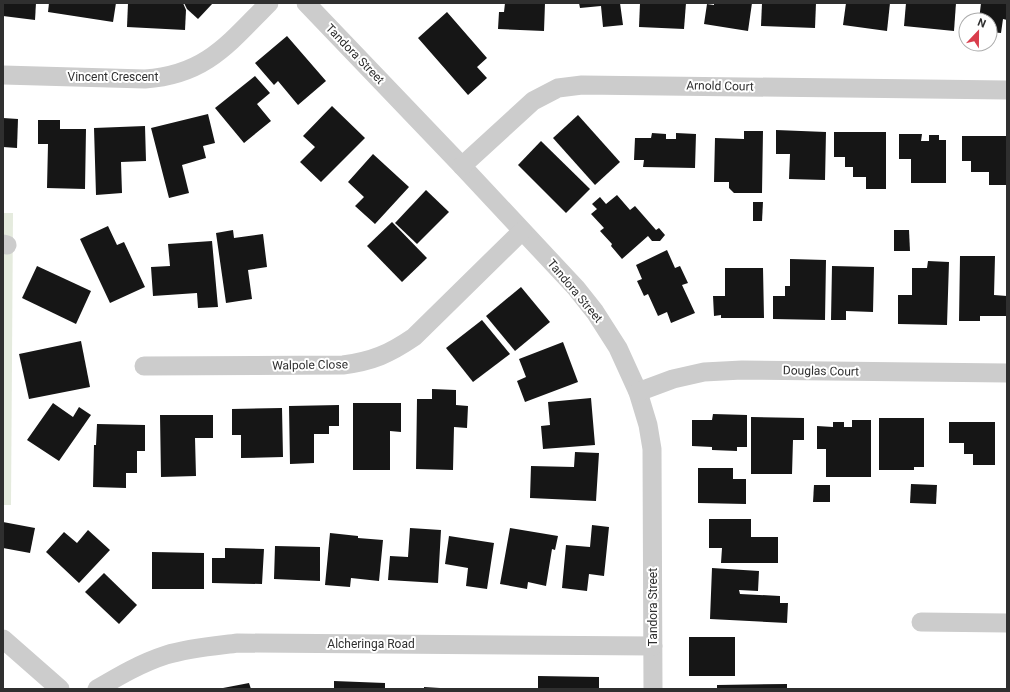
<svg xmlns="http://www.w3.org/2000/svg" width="1010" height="692" font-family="Roboto,sans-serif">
  <rect width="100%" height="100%" fill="#fff"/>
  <path fill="#e5ebde" d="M3,213H13L11,505H3Z"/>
  <g fill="#161616">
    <path d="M3,3H36L35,20L3,16Z"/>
    <path d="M49,3H116L113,22L48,12Z"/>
    <path d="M128,3H183L186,10L185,30L127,27Z"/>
    <path d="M184,3H213L198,19L187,9Z"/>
    <path d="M505,3H545L544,31L498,29L499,12H504Z"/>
    <path d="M579,3H620L623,25L603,27L601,6L580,8Z"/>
    <path d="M640,3H686L684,29L639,27Z"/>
    <path d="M714,3H752L748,31L704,24L707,4L714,5Z"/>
    <path d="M762,3H816L815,28L761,26Z"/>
    <path d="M846,3H890L887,31L843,25Z"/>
    <path d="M906,3H956L954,31L904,26Z"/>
    <path d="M981,3H1007V20L1003,19L1001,33L990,32V20H979Z"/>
    <path d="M447,12L487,58L477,67L487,78L468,95L418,38Z"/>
    <path d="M287,36L326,81L298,105L278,81L274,85L255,63Z"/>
    <path d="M255,76L270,93L257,104L271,121L244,143L215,108Z"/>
    <path d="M332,106L365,138L321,182L300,162L315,147L303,136Z"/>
    <path d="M208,114L215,143L203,146L206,158L182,165L189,193L169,198L151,128Z"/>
    <path d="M578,115L620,162L595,185L553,138Z"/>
    <path d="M3,118L18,119L17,148L3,147Z"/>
    <path d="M38,120H60V129H86L85,189L47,188L48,144H38Z"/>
    <path d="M145,126L146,161L121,162L122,193L96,195L94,128Z"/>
    <path d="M776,130L826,132L825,180L789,179L790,154H776Z"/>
    <path d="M744,131H763L762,193H734L729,188V182H714L715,138L744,139Z"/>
    <path d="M834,132H886V189H866V177H853V167H845V157H834Z"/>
    <path d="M652,133L666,134V139H676V133L696,134L695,168L643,167L644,160H634L635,138H651Z"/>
    <path d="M899,134H922L921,141H929V135H939V140H946V183H911V159H899Z"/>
    <path d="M962,136H1007V185H989V172H971V161H962Z"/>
    <path d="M541,141L590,189L566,213L518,165Z"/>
    <path d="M373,154L409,187L375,224L355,206L364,197L348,182Z"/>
    <path d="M426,190L449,212L417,244L395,223Z"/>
    <path d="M617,195L630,210L635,206L656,230L659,228L665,235L660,241H652L648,236L622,259L611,246L612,244L600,231L604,228L591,214L597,209L592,204L600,197L606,204Z"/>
    <path d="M753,202H763L762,221H753Z"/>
    <path d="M392,222L427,258L402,282L367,246Z"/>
    <path d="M108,226L117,245L124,242L145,287L110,303L80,239Z"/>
    <path d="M233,230L234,238L263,234L267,267L248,270L252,299L226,303L216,233Z"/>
    <path d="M894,230H909L910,251H894Z"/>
    <path d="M212,241L218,307L198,308L197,293L153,296L151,267L170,266L168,244Z"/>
    <path d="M667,250L675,268L680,266L688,283L682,285L695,313L671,323L667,312L658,316L648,294L644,296L637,281L642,279L636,265Z"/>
    <path d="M960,256H995L994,295L1007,296V316H980V321H959Z"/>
    <path d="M790,259L826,260L825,320L773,319V296H785V286H790Z"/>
    <path d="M928,261L949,262L947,325L898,324V295H912V268H927Z"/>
    <path d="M37,266L91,291L76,324L22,298Z"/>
    <path d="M832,266L874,267L873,312L846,311V320H831Z"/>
    <path d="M725,268H763L764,318H721V315L714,316L713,296H725Z"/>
    <path d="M521,287L550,322L515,351L486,316Z"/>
    <path d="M482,320L510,354L473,382L446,348Z"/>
    <path d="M81,341L90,387L29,399L19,354Z"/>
    <path d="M563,342L578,382L525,402L517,381L526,377L519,359Z"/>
    <path d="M432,389L456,390V405L468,406L467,428L454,427L453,470L416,469L417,399H432Z"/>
    <path d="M591,398L595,445L543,449L541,426L550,425L548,402Z"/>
    <path d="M53,403L73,417L79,407L91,415L59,461L27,440Z"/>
    <path d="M353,403H401V432L390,431V470H353Z"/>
    <path d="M339,405V426H329V434H314V463L290,464L289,406Z"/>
    <path d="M282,408L283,457L241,458V435H232V409Z"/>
    <path d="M713,414L747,415V447H737V451L712,450V447L692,446V420H712Z"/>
    <path d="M160,415H213V438H195L196,476L161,477Z"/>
    <path d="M751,417L804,418V440H793L792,474H751Z"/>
    <path d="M879,418H924V467H914V470H879Z"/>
    <path d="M852,420H871V477H826V449H817V426L833,427V422H844V427H852Z"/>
    <path d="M949,422H995V465H973V454H964V443H949Z"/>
    <path d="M97,424L145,425V451H137V473H126V488L93,487L94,445H96Z"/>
    <path d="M575,452L599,453L596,501L530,498L531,466L574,467Z"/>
    <path d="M698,468H733V479H746V504L698,503Z"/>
    <path d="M911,484L937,485L936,504L910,503Z"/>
    <path d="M814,485H830V502H813Z"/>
    <path d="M709,519H751V537H778V563H721L722,548H709Z"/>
    <path d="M3,522L35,528L30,553L3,548Z"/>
    <path d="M592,525L609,527L604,576L589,574L587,591L562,588L566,545L590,547Z"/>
    <path d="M410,528L441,530L438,583L388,580L390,556L408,557Z"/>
    <path d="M510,528L558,536L555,550L552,549L546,586L528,582L527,589L500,584Z"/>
    <path d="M88,530L110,550L79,583L46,552L64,532L77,543Z"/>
    <path d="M330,533L358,536V538L383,540L379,581L351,578L350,587L325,585Z"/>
    <path d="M449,536L494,543L487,589L466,586L468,568L445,564Z"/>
    <path d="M275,546L320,547V581L274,579Z"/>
    <path d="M225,548L264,549L262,584L212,583V558H225Z"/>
    <path d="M152,552L204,553V589H152Z"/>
    <path d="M712,568L759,571L758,591L739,590L740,594L780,596V603H788L787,623L710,619Z"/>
    <path d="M104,573L137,605L119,624L85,592Z"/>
    <rect x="689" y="637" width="46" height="39"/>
    <path d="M538,676L599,677V689H538Z"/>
    <path d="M334,681L385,683V689H334Z"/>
    <path d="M249,683L251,689H223V688Z"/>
    <path d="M787,684V689H717V685Z"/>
    <path d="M424,687L440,688V689H424Z"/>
  </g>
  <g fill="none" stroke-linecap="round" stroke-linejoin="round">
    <g stroke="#ccc" stroke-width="19">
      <path d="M306,3L462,166L576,288L595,312L618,348L638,392L648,425L652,449L653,689"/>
      <path d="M3,75L145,79C206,75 229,43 269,3"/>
      <path d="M462,166L533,101L558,88L582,85L1007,90"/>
      <path d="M3,244L7,245"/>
      <path d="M144,366L343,365C373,361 389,354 414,337L522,231"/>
      <path d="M638,392L673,379L704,372L742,370L1007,373"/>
      <path d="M921,622L1007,623"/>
      <path d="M3,639L60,689"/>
      <path d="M97,689C119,676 141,663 166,655C189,648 214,646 238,643L653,646"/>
    </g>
  </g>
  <g text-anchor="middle" stroke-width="4" stroke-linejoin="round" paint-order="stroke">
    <g font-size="12" fill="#2f2f2f" stroke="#fff">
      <text transform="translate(355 54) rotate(46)" y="4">Tandora Street</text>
      <text x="113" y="81">Vincent Crescent</text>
      <text transform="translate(720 86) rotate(1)" y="4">Arnold Court</text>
      <text transform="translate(575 291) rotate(50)" y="4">Tandora Street</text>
      <text transform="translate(310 365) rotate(-1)" y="4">Walpole Close</text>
      <text transform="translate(821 371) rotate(1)" y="4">Douglas Court</text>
      <text transform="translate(653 607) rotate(-90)" y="4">Tandora Street</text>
      <text x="371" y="648">Alcheringa Road</text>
    </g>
  </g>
  <rect width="1010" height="692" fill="none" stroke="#2f2f2f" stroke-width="8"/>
  <g transform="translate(978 32) rotate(22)"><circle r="19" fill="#ffffff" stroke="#acacac"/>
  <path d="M0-3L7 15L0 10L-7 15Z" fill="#d93d4c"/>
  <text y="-6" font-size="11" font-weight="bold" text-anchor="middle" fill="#2f2f2f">N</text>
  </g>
</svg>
